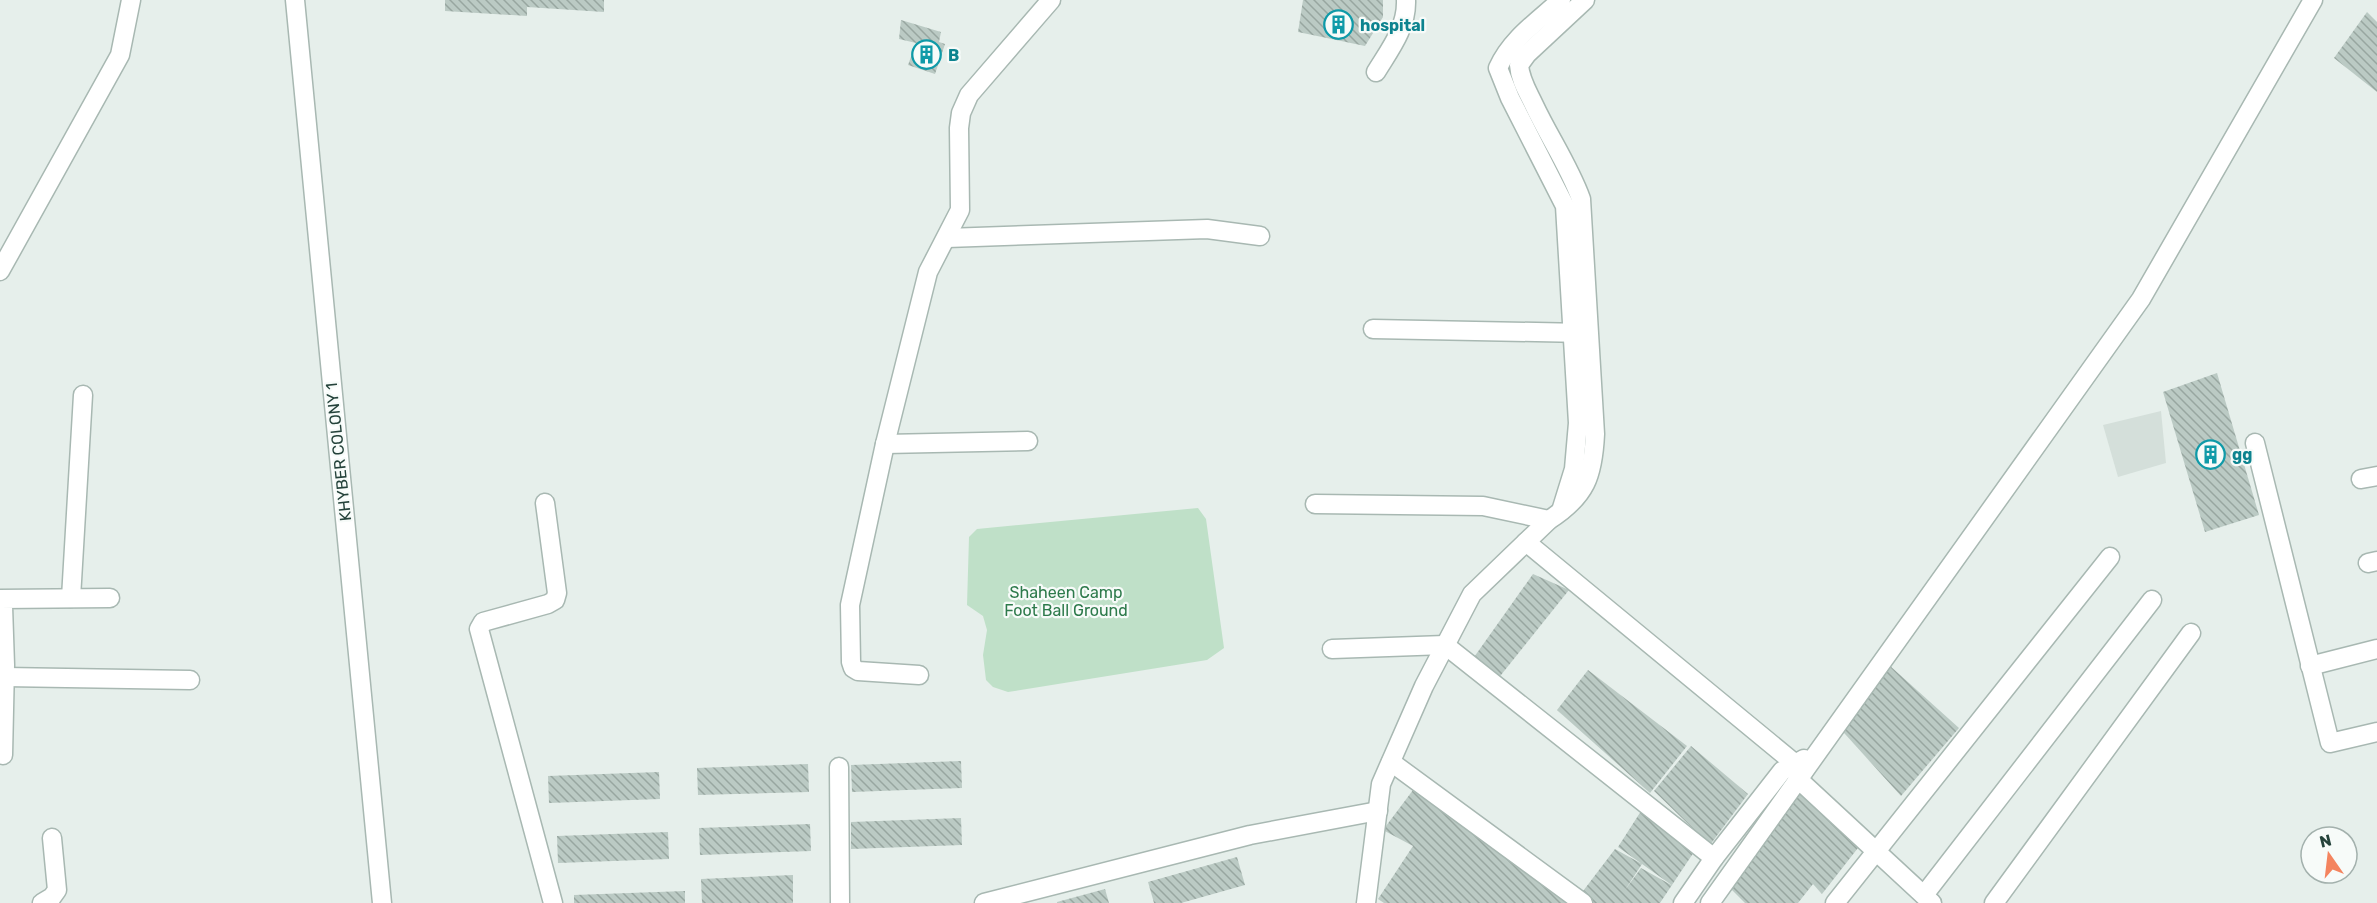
<svg xmlns="http://www.w3.org/2000/svg" width="2377" height="903" font-family="Rubik,sans-serif">
  <defs>
    <pattern id="building-back-hatch" width="6" height="6" patternUnits="userSpaceOnUse" patternTransform="scale(1.5)"><rect width="6" height="6" fill="#bbcac4"/><path d="M-1 5l2 2M0 0l6 6M5-1l2 2" fill="none" stroke="#98a6a0"/></pattern>
  </defs>
  <rect width="100%" height="100%" fill="#e6efeb"/>
  <path fill="#d4dfda" d="M2161,411L2166,463L2118,477L2103,425Z"/>
  <path fill="#bfe0c8" d="M1198,508L1206,519L1224,648L1207,660L1008,692L993,687L986,680L983,655L987,630L983,616L967,605L969,537L977,529Z"/>
  <g fill="url(#building-back-hatch)" fill-rule="evenodd">
    <path d="M445,0H604V12L527,7V16L445,11Z"/>
    <path d="M1303,0H1383V17L1365,46L1298,32Z"/>
    <path d="M2367,12L2377,22V92L2334,58Z"/>
    <path d="M901,20L941,32L939,42L945,44L935,74L908,65L916,43L899,39Z"/>
    <path d="M2217,373L2259,515L2205,532L2163,392Z"/>
    <path d="M1533,574L1569,590L1497,680L1472,660Z"/>
    <path d="M1889,665L1959,728L1901,796L1836,724Z"/>
    <path d="M1588,670L1687,746L1650,793L1557,710Z"/>
    <path d="M1691,746L1748,794L1710,845L1654,791Z"/>
    <path d="M961,761L962,788L852,792L851,765Z"/>
    <path d="M808,764L809,792L698,795L697,768Z"/>
    <path d="M659,772L660,799L549,803L548,776Z"/>
    <path d="M1416,786L1575,903H1384L1378,899L1413,846L1383,830Z"/>
    <path d="M1799,786L1865,839L1822,894L1813,884L1798,903H1745L1727,885Z"/>
    <path d="M1643,808L1696,849L1660,903H1591L1580,895L1615,849L1642,864L1618,847ZM1642,864L1673,886L1641,868L1625,890Z"/>
    <path d="M961,818L962,845L851,849V822Z"/>
    <path d="M810,824L811,851L700,855L699,828Z"/>
    <path d="M668,832L669,859L558,863L557,836Z"/>
    <path d="M1237,857L1245,885L1181,903H1154L1148,882Z"/>
    <path d="M793,875V903H702L701,879Z"/>
    <path d="M1105,889L1109,903H1057V902Z"/>
    <path d="M685,891V903H574V895Z"/>
  </g>
  <g fill="none" stroke-linecap="round" stroke-linejoin="round">
    <defs>
      <g id="minor">
        <path d="M295,0L382,903"/>
        <path d="M1561,0C1538,21 1511,39 1498,68L1510,98L1565,206L1578,423L1574,469L1561,511"/>
        <path d="M1376,72C1390,49 1407,28 1406,0"/>
        <path d="M947,238L1207,229L1260,236"/>
        <path d="M0,271L120,55L131,0"/>
        <path d="M1373,329L1584,333"/>
        <path d="M2255,443L2330,743L2377,732"/>
        <path d="M885,444L1028,441"/>
        <path d="M2361,479L2377,476"/>
        <path d="M545,503L557,593L555,600L548,604L483,622L479,629L553,903"/>
        <path d="M1315,504L1483,506L1549,520"/>
        <path d="M1526,542L1804,771"/>
        <path d="M2368,563L2377,561"/>
        <path d="M71,598L83,395"/>
        <path d="M1332,649L1445,645L1714,858"/>
        <path d="M2310,666L2377,649"/>
        <path d="M919,675L858,671L853,668L851,662L850,605L885,444L928,272L960,210L959,128L961,113L969,95L1051,0"/>
        <path d="M5,677L190,680"/>
        <path d="M3,755L5,665L3,606L0,599L110,598"/>
        <path d="M1391,762L1583,903"/>
        <path d="M839,767L840,903"/>
        <path d="M1798,779L1932,903"/>
        <path d="M1924,895L2152,600"/>
        <path d="M42,903L52,897L57,890L52,838"/>
        <path d="M984,903L1250,835L1378,811"/>
        <path d="M1366,903L1381,784L1424,686L1472,594L1549,520C1586,496 1593,476 1595,434L1581,199C1569,166 1549,137 1534,105C1528,92 1520,80 1519,65L1527,54L1585,0"/>
        <path d="M1683,903L1714,858L1782,771L1804,759"/>
        <path d="M1710,903L2141,299L2313,0"/>
        <path d="M1835,903L2110,557"/>
        <path d="M1994,903L2191,633"/>
      </g>
    </defs>
    <use href="#minor" stroke="#a8b8b2" stroke-width="21"/>
    <use href="#minor" stroke="#fff" stroke-width="18"/>
  </g>
  <defs>
    <symbol id="building-ring" viewBox="-11 -11 22 22"><circle r="9.5" fill="#f7fbf9" stroke="#0f9aa8" stroke-width="1.5"/><path d="M-4-6H4V6H1V3H-1V6H-4ZM-2.5-4.3h1.7v1.8h-1.7ZM.8-4.3h1.7v1.8H.8ZM-2.5-1h1.7V.8h-1.7ZM.8-1h1.7V.8H.8Z" fill="#0f9aa8"/></symbol>
  </defs>
  <g fill-rule="evenodd">
    <use href="#building-ring" x="1322" y="8" width="33" height="33"/>
    <use href="#building-ring" x="910" y="38" width="33" height="33"/>
    <use href="#building-ring" x="2194" y="438" width="33" height="33"/>
  </g>
  <g text-anchor="middle" stroke-width="4.5" stroke-linejoin="round" paint-order="stroke">
    <g font-size="16" font-weight="bold" fill="#0d838f" stroke="#f7fbf9" text-anchor="start">
      <text x="1360" y="31">hospital</text>
      <text x="948" y="61">B</text>
      <text x="2232" y="460">gg</text>
    </g>
    <g font-size="16" fill="#24423a" stroke="#f7fbf9">
      <text transform="translate(338 452) rotate(-96)" y="6">KHYBER COLONY 1</text>
    </g>
    <g font-size="16" fill="#2d7a4b" stroke="#f7fbf9">
      <text x="1066" y="598">Shaheen Camp<tspan x="1066" dy="18">Foot Ball Ground</tspan></text>
    </g>
  </g>
  <g transform="translate(2329 855) rotate(346)"><circle r="28" fill="#f7fbf9" stroke="#a3b1ad" stroke-width="1.5"/>
  <path d="M0-4.5L10 22L0 15L-10 22Z" fill="#f4845f"/>
  <text y="-9" font-size="16" font-weight="bold" text-anchor="middle" fill="#24423a">N</text>
  </g>
</svg>
